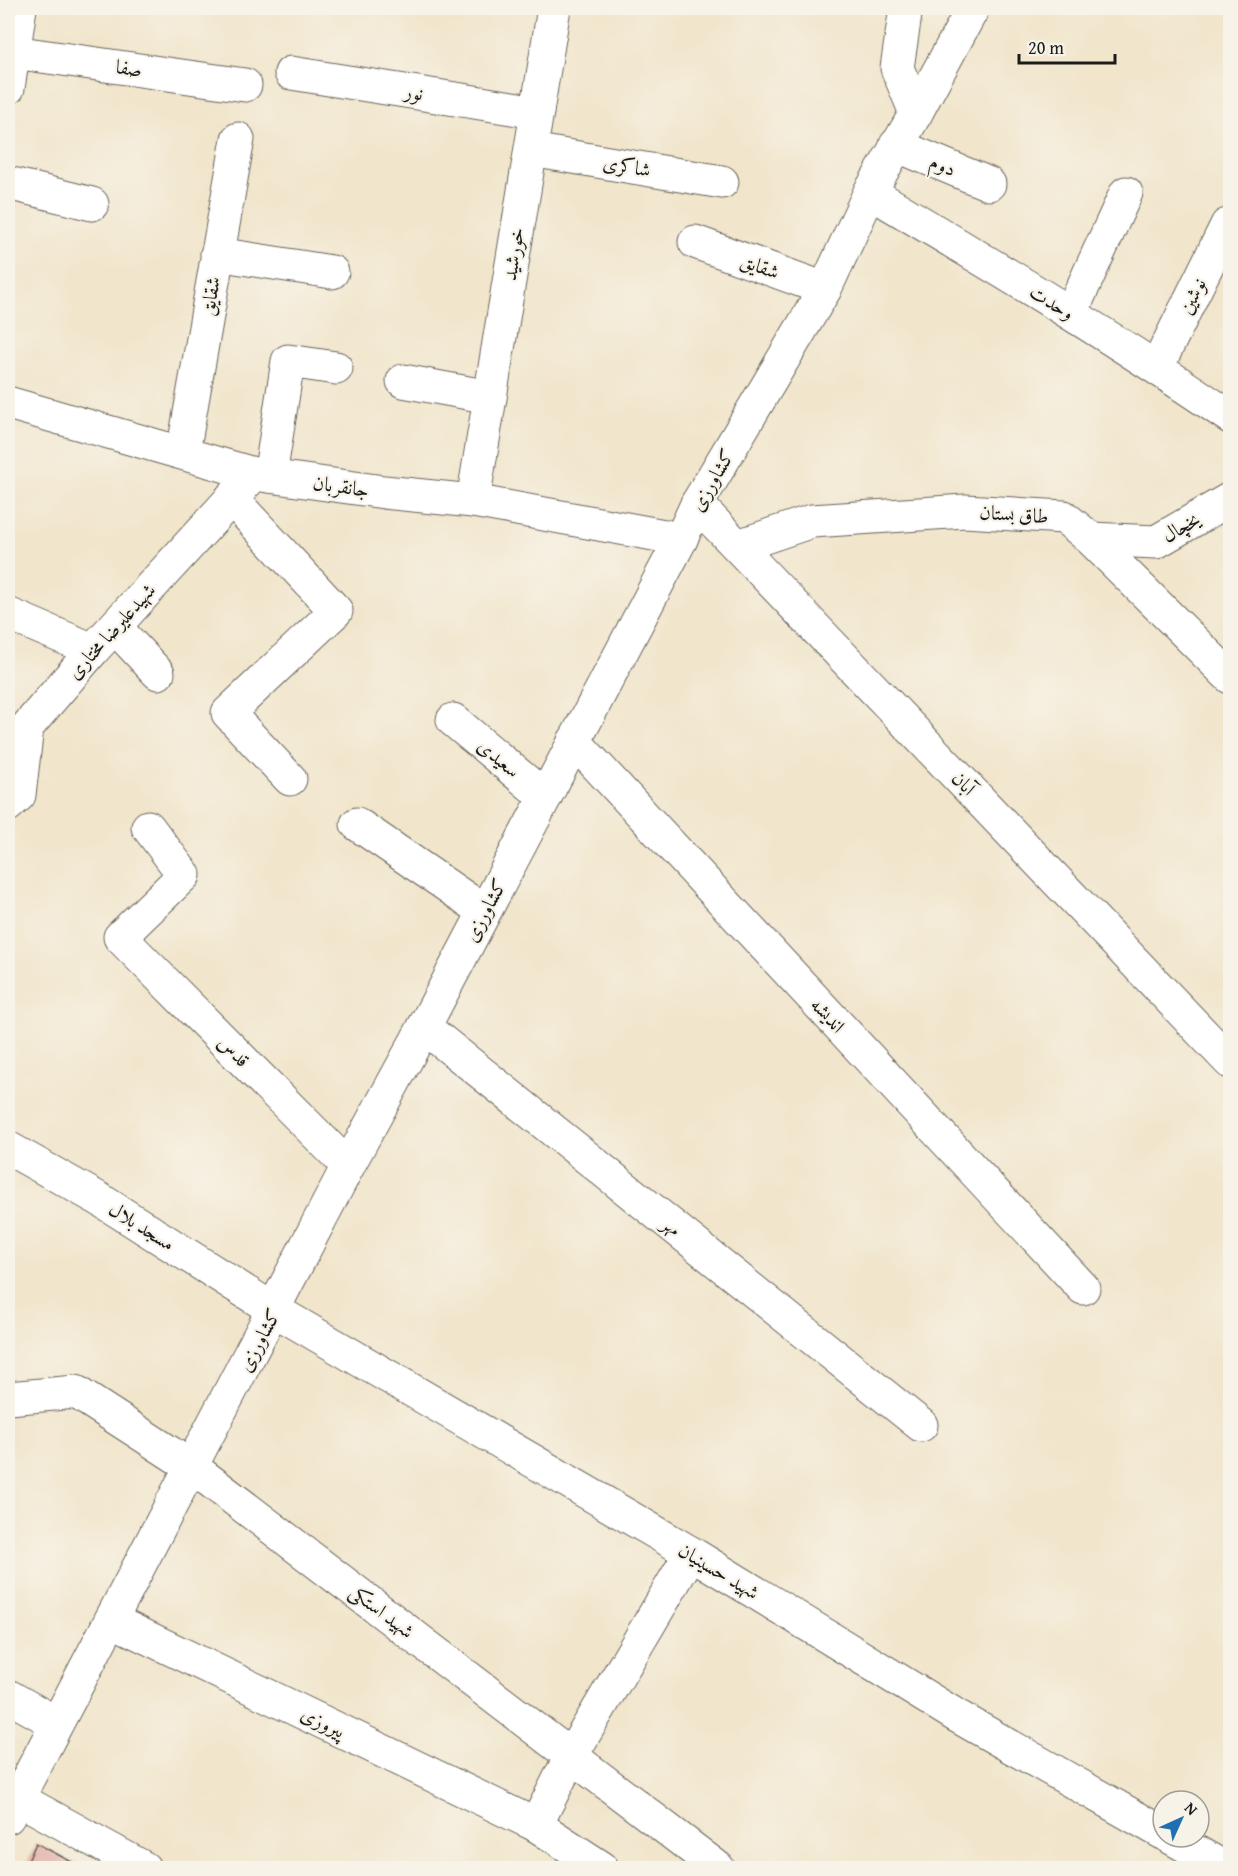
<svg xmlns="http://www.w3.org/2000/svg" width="1238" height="1876" font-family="'Gentium Book Plus',Amiri,serif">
  <rect width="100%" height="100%" fill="#f7f3e8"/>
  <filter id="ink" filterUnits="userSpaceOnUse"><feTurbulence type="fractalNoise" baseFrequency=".0167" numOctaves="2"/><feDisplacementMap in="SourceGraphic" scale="12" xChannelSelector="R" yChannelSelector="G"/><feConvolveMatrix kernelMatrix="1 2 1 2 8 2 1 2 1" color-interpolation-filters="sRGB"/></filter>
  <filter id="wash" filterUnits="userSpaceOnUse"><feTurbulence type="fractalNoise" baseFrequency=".008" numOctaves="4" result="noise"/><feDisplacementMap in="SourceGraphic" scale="24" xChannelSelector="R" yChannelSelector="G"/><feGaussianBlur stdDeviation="1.35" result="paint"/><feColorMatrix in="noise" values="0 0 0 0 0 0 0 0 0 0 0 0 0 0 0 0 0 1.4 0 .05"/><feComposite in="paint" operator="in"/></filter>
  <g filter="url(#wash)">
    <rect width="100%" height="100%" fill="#f1e5cb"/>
    <g id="blocks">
      <path fill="#dba49d" d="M36,1843L83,1868H25Z"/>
    </g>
  </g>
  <g filter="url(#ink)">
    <use href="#blocks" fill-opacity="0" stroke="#676259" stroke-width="1.5"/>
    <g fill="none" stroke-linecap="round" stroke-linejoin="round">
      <defs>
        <g id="minor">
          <path d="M906,8L897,68L916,113"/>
          <path d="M13,52L245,85"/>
          <path d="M291,73L537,112"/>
          <path d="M8,88L20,8"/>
          <path d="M896,145L989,184"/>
          <path d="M531,150L722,182"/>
          <path d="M8,183L92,204"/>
          <path d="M870,192C992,265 1113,337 1230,417"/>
          <path d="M695,242L825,289"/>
          <path d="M217,254L332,272"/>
          <path d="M1071,313L1126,193"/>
          <path d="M1157,367L1227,225"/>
          <path d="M403,381L490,397"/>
          <path d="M8,403L254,474L384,492L473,501L681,539"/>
          <path d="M183,453L238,139"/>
          <path d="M270,476L288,361L336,368"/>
          <path d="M231,498L336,611L228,713L290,779"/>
          <path d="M473,501L554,8"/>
          <path d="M697,504L1230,1062"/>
          <path d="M1091,539L1156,542L1230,499"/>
          <path d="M738,546L812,521L965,511L1064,517L1091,539L1230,677"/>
          <path d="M8,614L93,650"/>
          <path d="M115,627L158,673"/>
          <path d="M453,720L545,797"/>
          <path d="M574,741L1083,1288"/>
          <path d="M8,805L19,795L27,727L93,650L254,474"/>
          <path d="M357,824L484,911"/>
          <path d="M148,827L184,875L120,937L348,1166"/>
          <path d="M424,1027L921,1425"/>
          <path d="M8,1148L99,1199L274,1310L691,1553L957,1716L1163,1833"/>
          <path d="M8,1398L76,1392L192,1467L718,1868"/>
          <path d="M111,1620L536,1825"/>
          <path d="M8,1696L56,1723"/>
          <path d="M17,1798L144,1868"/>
          <path d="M1170,1837L1225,1868"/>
          <path d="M602,1868L536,1825L571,1756L691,1553"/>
        </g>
        <path id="tertiary" d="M8,1817L348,1166L424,1027L681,539L697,504L825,289L870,192L916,113L973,8"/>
      </defs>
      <use href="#minor" stroke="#676259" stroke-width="35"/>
      <use href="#tertiary" stroke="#676259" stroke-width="35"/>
      <use href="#minor" stroke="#fff" stroke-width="33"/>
      <use href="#tertiary" stroke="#fff" stroke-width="33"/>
    </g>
  </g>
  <g text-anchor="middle" stroke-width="4.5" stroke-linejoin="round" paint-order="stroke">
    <g font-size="20" fill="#1c1c1c" stroke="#f7f3e8">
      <text transform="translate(129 68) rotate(8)" y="7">صفا</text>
      <text transform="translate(414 92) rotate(9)" y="7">نور</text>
      <text transform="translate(943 165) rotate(23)" y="7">دوم</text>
      <text transform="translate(627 166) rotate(10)" y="7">شاکری</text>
      <text transform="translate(513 254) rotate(-81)" y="7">خورشید</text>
      <text transform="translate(760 266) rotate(20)" y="7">شقایق</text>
      <text transform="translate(210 296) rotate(-80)" y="7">شقایق</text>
      <text transform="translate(1192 296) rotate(-64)" y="7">نوشین</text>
      <text transform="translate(1052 302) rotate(31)" y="7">وحدت</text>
      <text transform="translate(712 480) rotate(-60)" y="7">کشاورزی</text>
      <text transform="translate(341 486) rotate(8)" y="7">جانقربان</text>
      <text transform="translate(1014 514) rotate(4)" y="7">طاق بستان</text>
      <text transform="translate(1181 527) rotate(-30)" y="7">یخچال</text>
      <text transform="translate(111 631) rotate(-48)" y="7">شهیدعلیرضا مختاری</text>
      <text transform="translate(499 758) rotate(40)" y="7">سعیدی</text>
      <text transform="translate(964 783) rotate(46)" y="7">آبان</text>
      <text transform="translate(485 910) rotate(-62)" y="7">کشاورزی</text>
      <text transform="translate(828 1015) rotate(47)" y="7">اندیشه</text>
      <text transform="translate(234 1051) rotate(45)" y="7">قدس</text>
      <text transform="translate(142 1226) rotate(32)" y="7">مسجد بلال</text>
      <text transform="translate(672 1226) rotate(39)" y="7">مهر</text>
      <text transform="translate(259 1340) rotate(-62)" y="7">کشاورزی</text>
      <text transform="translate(719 1571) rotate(31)" y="7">شهید حسینیان</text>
      <text transform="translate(382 1611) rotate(37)" y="7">شهید استکی</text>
      <text transform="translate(323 1722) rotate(26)" y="7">پیروزی</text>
    </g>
  </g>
  <rect width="1238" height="1876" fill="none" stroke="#f7f3e8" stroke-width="30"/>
  <g transform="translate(1181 1819) rotate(45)"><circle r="28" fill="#f7f3e8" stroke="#9f9d96" stroke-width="1.5"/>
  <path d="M0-4.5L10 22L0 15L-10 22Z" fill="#1f6fb2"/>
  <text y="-9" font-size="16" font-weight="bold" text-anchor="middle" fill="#1c1c1c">N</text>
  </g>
  <path d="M1019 54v9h96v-9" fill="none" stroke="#1c1c1c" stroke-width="3"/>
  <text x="1028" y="54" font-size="18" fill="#1c1c1c" stroke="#f7f3e8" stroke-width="4.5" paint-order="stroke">20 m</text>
</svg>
